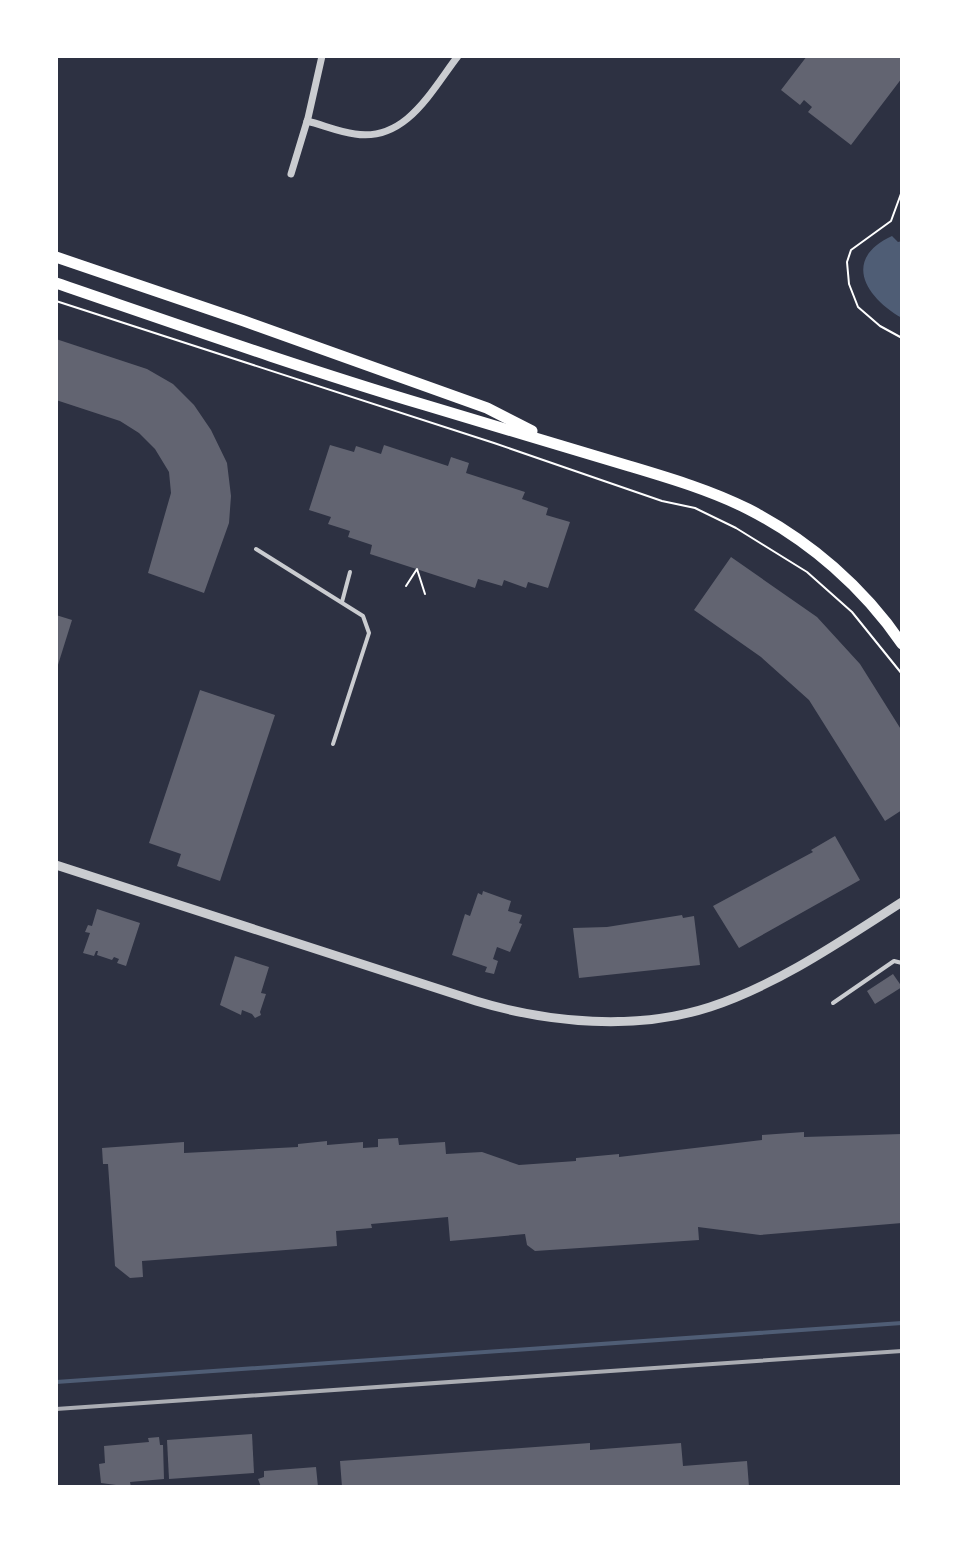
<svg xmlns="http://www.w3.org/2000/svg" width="958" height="1543" font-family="Karla,sans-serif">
  <rect width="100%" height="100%" fill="#2d3142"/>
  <path fill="#4f5d75" d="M892,236L898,242L902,241V318C865,297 842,259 892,236Z"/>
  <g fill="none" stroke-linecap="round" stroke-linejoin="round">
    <path stroke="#4f5d75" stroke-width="4" d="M56,1382L902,1323"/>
  </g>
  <g fill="#626471">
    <path d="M807,56H902V78L851,145L808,112L812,107L804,100L800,105L781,90Z"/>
    <path d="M56,339L147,369L173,384L194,405L211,430L227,463L231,496L229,523L204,593L148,573L171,493L169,472L155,449L139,433L120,421L56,400Z"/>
    <path d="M330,445L354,452L356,446L381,454L384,445L448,466L451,457L469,463L466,473L525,492L522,499L548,508L546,515L570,522L548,588L528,582L526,588L504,580L502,586L478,579L475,588L370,554L372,545L348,537L350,531L328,524L331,517L309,510Z"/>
    <path d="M731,557L817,617L860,664L902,731V810L885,821L809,700L761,657L694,610Z"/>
    <path d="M56,615L72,620L57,668H56Z"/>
    <path d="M200,690L275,715L220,881L177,866L181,854L149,843Z"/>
    <path d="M835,836L860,880L739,948L713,906L813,852L811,850Z"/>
    <path d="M483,891L511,901L508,911L522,915L519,923L522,924L510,952L497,947L493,959L498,961L494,974L485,972L487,967L452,955L465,914L470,916L478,893L482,895Z"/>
    <path d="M97,909L140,923L126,966L117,963L119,959L114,957L112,960L97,955L98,951H96L94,956L83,953L90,933L85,932L88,925L92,926Z"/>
    <path d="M682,915L683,918L694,916L700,965L579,978L573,928L607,927Z"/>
    <path d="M235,956L269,967L261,993L266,994L260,1012L261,1015L255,1018L252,1014L242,1010L241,1015L220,1005Z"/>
    <path d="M893,974L902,987L875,1004L867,991Z"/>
    <path d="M804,1132V1137L902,1134V1223L760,1235L698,1227L699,1240L535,1251L527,1245L525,1234L450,1241L448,1217L371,1224L372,1228L336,1231L337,1246L142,1261L143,1277L130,1278L115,1266L108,1164H103L102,1148L184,1142V1153L298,1147V1144L327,1141V1145L363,1142V1148L378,1147V1139L398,1138L399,1145L445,1142L446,1154L482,1152L519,1165L576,1161V1158L619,1154V1157L762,1140V1135Z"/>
    <path d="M252,1434L254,1473L169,1479L167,1440Z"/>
    <path d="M159,1437L160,1445H163L164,1479L130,1482L131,1487L101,1483L99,1464L105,1463L104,1446L149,1442L148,1438Z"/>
    <path d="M590,1443V1450L681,1443L683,1466L747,1461L749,1487H342L340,1461Z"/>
    <path d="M316,1467L318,1487H261L258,1479L264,1477V1471Z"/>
  </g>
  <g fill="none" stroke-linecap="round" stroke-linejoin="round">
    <g stroke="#fff" stroke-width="2">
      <path d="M902,191L891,221L851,250L847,262L849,284L858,307L880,326L902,338"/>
      <path d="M56,301L494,443L662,501L695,508L736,528L807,572L852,612L902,674"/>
      <path d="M406,586L417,569L425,594"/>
    </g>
    <g stroke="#caccd0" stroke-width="4">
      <path d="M256,549L363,616L369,633L333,744"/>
      <path d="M342,602L350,572"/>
      <path d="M833,1003L894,961L902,963"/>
    </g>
    <g stroke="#caccd0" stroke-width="7">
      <path d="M307,121C323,125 339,132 355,134C406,142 431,91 458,56"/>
      <path d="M291,174L308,118L322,56"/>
    </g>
    <path stroke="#caccd0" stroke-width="9" d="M56,865L476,1001C549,1023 636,1031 710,1007C779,984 841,941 902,902"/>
    <g stroke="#fff" stroke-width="11">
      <path d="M56,257L244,321L487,408L532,431"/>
      <path d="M56,283C179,325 301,368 425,405C493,426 561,445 629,466C669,478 710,490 748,509C809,540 864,588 902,644"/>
    </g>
    <path stroke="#abadb3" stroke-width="4" d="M56,1409L902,1351"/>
  </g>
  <rect width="958" height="1543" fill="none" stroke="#ffffff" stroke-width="116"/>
</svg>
